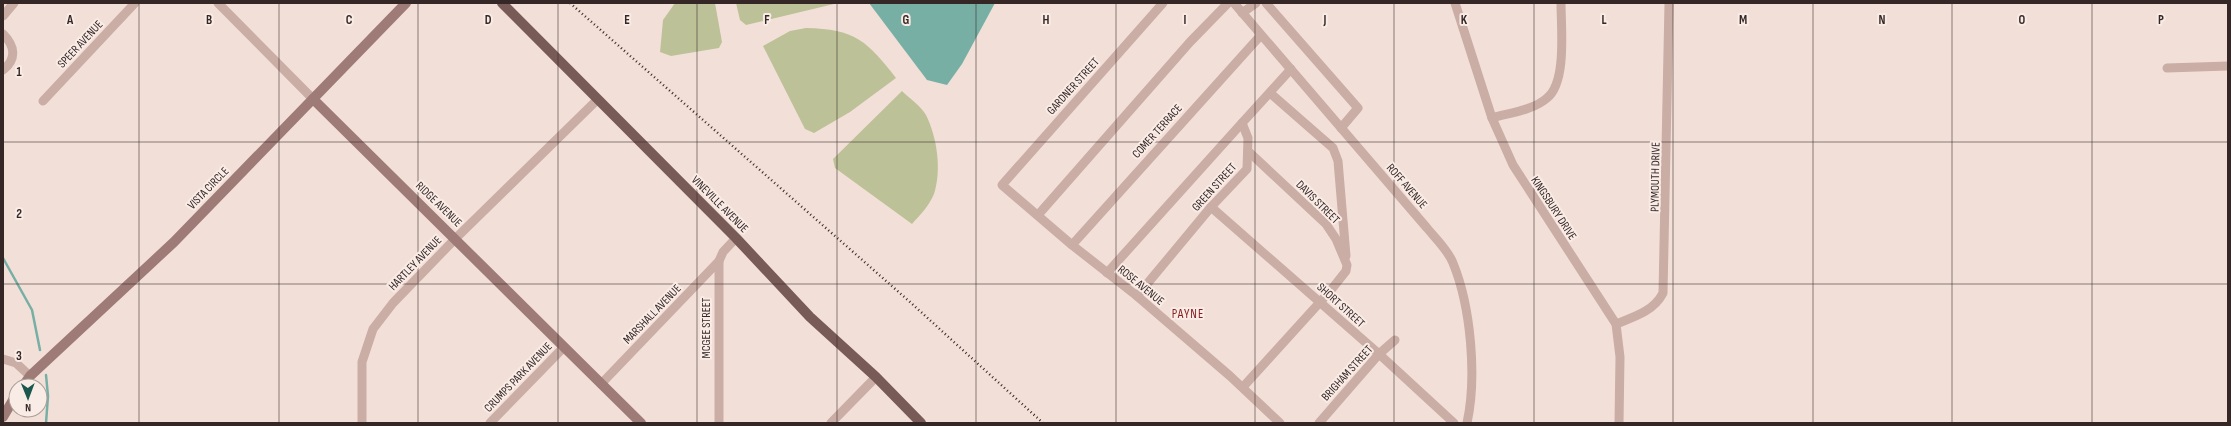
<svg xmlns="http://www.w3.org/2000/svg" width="2231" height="426" font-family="'Sofia Sans Condensed',sans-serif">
  <rect width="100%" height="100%" fill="#f2e0d8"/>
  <g fill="#bdc198">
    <path d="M675,3H715L722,42L719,48L671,56L660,52L663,20Z"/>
    <path d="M736,3H834V4L746,25L740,20Z"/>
    <path d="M806,28C855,29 867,41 896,78L850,112L814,133L805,129L763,46L790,31Z"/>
    <path d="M902,91C909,98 921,106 926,115C937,137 942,170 934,194C929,206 920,215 912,224L835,168L833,159Z"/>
  </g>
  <path fill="#77afa5" d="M869,3H995L962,64L947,85L927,80Z"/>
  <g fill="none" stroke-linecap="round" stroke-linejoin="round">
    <g stroke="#77afa5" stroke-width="2.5">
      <path d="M3,258L32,310L40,350"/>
      <path d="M46,375L48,396L46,423"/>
    </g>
    <g stroke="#caada4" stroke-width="9">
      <path d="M218,3L313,99"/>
      <path d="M1163,3L1002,185L1072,245L1137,296L1230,376L1280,423"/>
      <path d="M1234,3L1427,228C1436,239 1448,250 1453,263C1471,307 1477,377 1467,423"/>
      <path d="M1266,3L1358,108L1341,128"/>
      <path d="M1455,3L1492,118L1513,165L1616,324L1620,357L1619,423"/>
      <path d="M1242,13L1256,3"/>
      <path d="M3,16L14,3"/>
      <path d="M3,34C15,46 17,59 3,70"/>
      <path d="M2167,68L2228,66"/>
      <path d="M1270,93L1333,148L1338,161L1346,256"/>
      <path d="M43,101L135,3"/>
      <path d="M1492,118C1509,113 1534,110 1547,98C1567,82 1561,28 1561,3"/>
      <path d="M1211,207L1379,354L1454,423"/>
      <path d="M1038,215L1190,42L1228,3"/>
      <path d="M1072,245L1261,35"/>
      <path d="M1107,273L1242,123"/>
      <path d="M1137,296L1211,207L1247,169L1248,138L1242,123L1291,69"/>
      <path d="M1616,324C1634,317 1654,311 1663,293L1669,3"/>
      <path d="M3,359L16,363L30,376"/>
      <path d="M601,384L719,261"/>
      <path d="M1243,387L1331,290L1346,271L1347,265L1336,239L1326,224L1249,152"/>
      <path d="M362,423V362L373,329L393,303L456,238L597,100"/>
      <path d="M490,423L564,347"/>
      <path d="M719,423V261L723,252L736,238"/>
      <path d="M831,423L876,377"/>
      <path d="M1319,423L1379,354L1395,340"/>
    </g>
    <g stroke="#9e7b76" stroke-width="10">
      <path d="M313,99L641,423"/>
      <path d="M23,386L30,376L174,242L406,3"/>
      <path d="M3,417L16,395"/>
    </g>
    <path stroke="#785a57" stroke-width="10" d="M502,3L736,238L810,317L876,377L921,423"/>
    <path stroke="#352726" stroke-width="2.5" stroke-dasharray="1 3" stroke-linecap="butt" d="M570,3L910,302L1043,423"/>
  </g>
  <path fill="none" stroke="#352726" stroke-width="1" stroke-opacity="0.55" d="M139,3V423M279,3V423M418,3V423M558,3V423M697,3V423M837,3V423M976,3V423M1116,3V423M1255,3V423M1394,3V423M1534,3V423M1673,3V423M1813,3V423M1952,3V423M2092,3V423M3,142H2228M3,284H2228"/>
  <g text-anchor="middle" stroke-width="4" stroke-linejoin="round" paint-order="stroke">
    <g font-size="12" fill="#352726" stroke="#f9ebe5">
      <text transform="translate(80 44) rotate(-47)" y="4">SPEER AVENUE</text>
      <text transform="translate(1073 86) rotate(-48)" y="4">GARDNER STREET</text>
      <text transform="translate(1157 131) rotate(-48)" y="4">COMER TERRACE</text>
      <text transform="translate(1655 177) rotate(-89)" y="4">PLYMOUTH DRIVE</text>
      <text transform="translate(1407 186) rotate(49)" y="4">ROFF AVENUE</text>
      <text transform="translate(1214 187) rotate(-48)" y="4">GREEN STREET</text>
      <text transform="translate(208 188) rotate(-46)" y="4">VISTA CIRCLE</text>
      <text transform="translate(1318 202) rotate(45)" y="4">DAVIS STREET</text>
      <text transform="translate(439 204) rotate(44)" y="4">RIDGE AVENUE</text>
      <text transform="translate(720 204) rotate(45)" y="4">VINEVILLE AVENUE</text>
      <text transform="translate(1554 208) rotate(57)" y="4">KINGSBURY DRIVE</text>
      <text transform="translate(415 263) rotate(-46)" y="4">HARTLEY AVENUE</text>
      <text transform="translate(1141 285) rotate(39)" y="4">ROSE AVENUE</text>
      <text transform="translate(1341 305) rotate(42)" y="4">SHORT STREET</text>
      <text transform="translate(652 314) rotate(-46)" y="4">MARSHALL AVENUE</text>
      <text transform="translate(706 328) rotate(-90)" y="4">MCGEE STREET</text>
      <text transform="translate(1347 373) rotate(-48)" y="4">BRIGHAM STREET</text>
      <text transform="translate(518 377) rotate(-46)" y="4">CRUMPS PARK AVENUE</text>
    </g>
    <g font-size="13" letter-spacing="1" fill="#861e1d" stroke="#f9ebe5">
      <text x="1188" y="318">PAYNE</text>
    </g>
  </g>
  <g font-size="13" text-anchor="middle" font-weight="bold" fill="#352726" stroke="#f9ebe5" stroke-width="4" stroke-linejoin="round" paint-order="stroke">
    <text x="70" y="24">A</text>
    <text x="209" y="24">B</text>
    <text x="349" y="24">C</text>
    <text x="488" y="24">D</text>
    <text x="627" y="24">E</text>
    <text x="767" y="24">F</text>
    <text x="906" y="24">G</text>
    <text x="1046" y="24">H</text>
    <text x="1185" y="24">I</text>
    <text x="1325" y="24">J</text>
    <text x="1464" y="24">K</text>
    <text x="1604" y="24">L</text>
    <text x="1743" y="24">M</text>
    <text x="1882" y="24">N</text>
    <text x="2022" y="24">O</text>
    <text x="2161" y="24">P</text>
    <text x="19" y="76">1</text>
    <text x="19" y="218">2</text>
    <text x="19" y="360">3</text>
  </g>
  <rect width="2231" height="426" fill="none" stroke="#352726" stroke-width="8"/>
  <g transform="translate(28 398) rotate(179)"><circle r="19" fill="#f9ebe5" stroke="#ab9d99"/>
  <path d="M0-3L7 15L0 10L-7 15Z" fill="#1b574d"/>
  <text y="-6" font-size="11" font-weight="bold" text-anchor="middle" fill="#352726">N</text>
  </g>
</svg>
